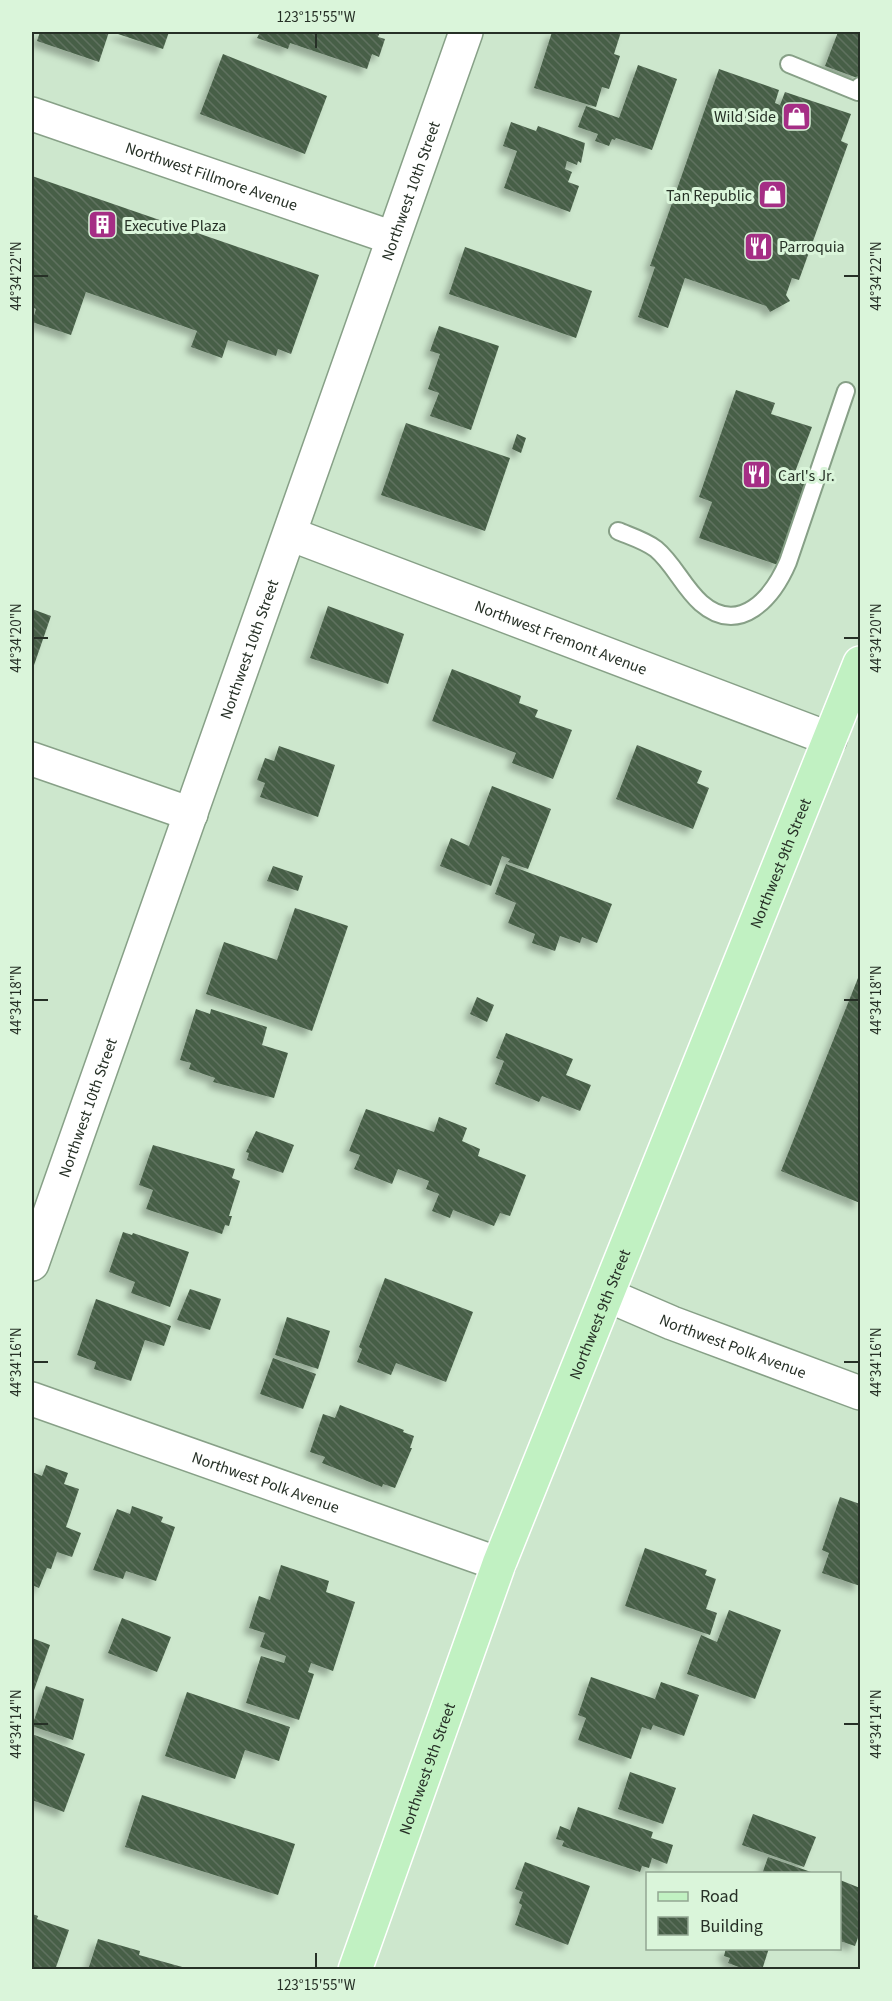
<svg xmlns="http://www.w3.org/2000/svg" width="892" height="2001" font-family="'Source Sans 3',sans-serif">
  <defs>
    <pattern id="building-back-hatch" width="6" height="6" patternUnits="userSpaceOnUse" patternTransform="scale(1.5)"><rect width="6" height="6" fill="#475e47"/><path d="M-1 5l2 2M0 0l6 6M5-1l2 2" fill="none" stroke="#5f725f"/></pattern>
    <filter id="shadow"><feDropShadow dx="-5.5" dy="5.5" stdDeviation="3" flood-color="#0004"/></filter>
  </defs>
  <rect width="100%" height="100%" fill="#cde7cd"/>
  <g fill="url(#building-back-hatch)" filter="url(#shadow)">
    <path d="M40,32H109L99,62L37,41Z"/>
    <path d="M112,32H169L163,49Z"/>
    <path d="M260,32H380L378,37L385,39L379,57L372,54L367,69L290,43L288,49L257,38Z"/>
    <path d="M552,32H621L614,54L620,56L609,89L602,87L596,107L534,88Z"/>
    <path d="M838,32H860V79L825,66Z"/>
    <path d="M223,54L327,96L305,154L200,114Z"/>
    <path d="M638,65L677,79L652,150L616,138L615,140L612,139L609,146L595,141L598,134L578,127L586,106L619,118Z"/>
    <path d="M719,69L779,90L775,103L780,105L785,92L851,114L841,141L848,144L799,280L792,278L786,295L790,301L770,312L766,306L685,278L668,328L638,317L655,267L650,266Z"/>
    <path d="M511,122L536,131L538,126L585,143L581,163L578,161L577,165L567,161L565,169L572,172L568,182L579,186L570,212L504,188L517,151L503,146Z"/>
    <path d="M32,176L319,275L291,354L278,349L276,356L228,340L222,358L191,347L197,331L86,292L71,335L32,322L36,309L32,307Z"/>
    <path d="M465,247L592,291L576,338L449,294Z"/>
    <path d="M439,326L499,346L471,430L430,416L439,393L428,389L440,354L430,351Z"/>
    <path d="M736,390L775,403L771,414L812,427L795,472L809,477L778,565L699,538L712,502L699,497Z"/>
    <path d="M406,423L510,458L485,531L381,495Z"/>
    <path d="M517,434L526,438L521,453L512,449Z"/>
    <path d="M328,606L404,634L388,684L310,658Z"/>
    <path d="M32,609L51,616L32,671Z"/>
    <path d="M452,669L521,696L519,703L538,710L535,717L572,730L553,779L512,763L516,753L432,721Z"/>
    <path d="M637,745L702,771L697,783L709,788L693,829L616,799Z"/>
    <path d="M279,746L335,765L318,817L260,797L265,783L257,780L265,758L274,761Z"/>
    <path d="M492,786L551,809L528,869L508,862L510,859L502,856L491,886L440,866L451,838L469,846Z"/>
    <path d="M506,864L612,904L597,943L582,937L580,943L560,936L555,951L532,943L535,934L508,923L516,903L495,894Z"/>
    <path d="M273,866L303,876L298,891L267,881Z"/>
    <path d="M295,908L348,926L312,1031L206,994L224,942L277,960Z"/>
    <path d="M860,973V1203L781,1171Z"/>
    <path d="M477,997L494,1005L487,1022L470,1014Z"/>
    <path d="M196,1009L210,1014L211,1009L267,1027L262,1045L288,1053L274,1098L213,1082L215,1078L189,1069L191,1063L180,1060Z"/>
    <path d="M506,1033L573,1059L566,1075L591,1085L580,1111L542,1096L539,1102L495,1084L504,1061L496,1058Z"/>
    <path d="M366,1109L434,1132L439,1117L467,1128L462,1141L480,1149L478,1156L526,1175L510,1216L500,1213L494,1226L453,1210L450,1218L432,1211L439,1194L426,1189L429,1181L398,1169L392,1184L354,1169L360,1155L349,1151Z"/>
    <path d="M256,1131L294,1145L283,1173L247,1160L249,1153L246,1152Z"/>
    <path d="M153,1145L235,1169L232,1178L240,1181L229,1216H232L229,1226L225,1225L222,1234L146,1209L153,1190L139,1185Z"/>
    <path d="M123,1232L132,1235L133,1233L189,1252L170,1307L131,1293L135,1282L109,1272Z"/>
    <path d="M385,1278L473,1312L446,1382L396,1363L391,1375L357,1362L362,1349L359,1347Z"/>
    <path d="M190,1289L221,1299L210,1330L177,1320Z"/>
    <path d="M96,1299L171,1326L164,1346L145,1340L131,1381L94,1369L96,1362L77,1355Z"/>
    <path d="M287,1317L330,1331L318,1369L275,1355Z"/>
    <path d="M273,1358L316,1374L303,1409L260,1394Z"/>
    <path d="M340,1405L404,1430L403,1432L414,1436L410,1448H412L395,1488L383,1484L382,1487L322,1463L325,1457L310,1452L323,1414L335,1418Z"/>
    <path d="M46,1465L68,1473L64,1484L79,1489L66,1527L81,1533L72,1557L57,1552L51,1569L47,1568L39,1588L32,1585V1472L42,1476Z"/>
    <path d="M840,1497L860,1504V1586L822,1573L829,1553L822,1550Z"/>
    <path d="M132,1506L163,1517L161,1522L175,1527L156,1581L126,1571L123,1579L93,1570L117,1509L130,1514Z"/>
    <path d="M645,1548L707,1570L705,1575L716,1579L706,1609L717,1613L710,1635L625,1606Z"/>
    <path d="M281,1565L329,1581L326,1592L355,1602L333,1671L311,1663L308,1672L314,1674L299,1720L246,1703L261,1656L284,1663L286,1656L260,1647L265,1633L249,1628L259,1596L270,1600Z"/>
    <path d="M729,1610L781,1630L755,1699L687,1674L701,1635L717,1642Z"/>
    <path d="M122,1618L171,1637L157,1672L108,1653Z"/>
    <path d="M32,1638L50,1645L32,1696Z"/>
    <path d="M591,1677L655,1699L661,1682L699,1695L684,1736L653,1725L651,1730L642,1727L631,1759L578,1740L586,1718L578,1715Z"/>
    <path d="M46,1686L84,1699L73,1740L32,1726Z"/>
    <path d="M187,1692L290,1727L279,1761L245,1750L235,1779L165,1756Z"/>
    <path d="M32,1734L85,1754L64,1812L32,1800Z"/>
    <path d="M630,1772L676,1788L663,1824L618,1809Z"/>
    <path d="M142,1795L295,1844L278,1895L125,1847Z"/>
    <path d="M578,1807L653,1832L651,1838L673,1845L667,1864L652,1858L649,1868L642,1866L640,1872L562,1846L564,1841L556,1839L560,1826L570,1830Z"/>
    <path d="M753,1814L816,1837L804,1867L742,1845Z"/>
    <path d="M768,1857L811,1872L820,1874H762Z"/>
    <path d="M525,1862L590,1886L568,1945L515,1925L522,1905L519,1903L523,1892L515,1889Z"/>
    <path d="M840,1880L860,1888V1932L855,1946L840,1941Z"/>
    <path d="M32,1914L38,1916L37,1919L69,1930L55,1970H32Z"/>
    <path d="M98,1939L140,1951L139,1955L193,1970H88Z"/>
    <path d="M726,1948H769L762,1970H747L728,1963L730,1958L724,1956Z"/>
  </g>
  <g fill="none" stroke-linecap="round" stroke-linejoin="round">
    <defs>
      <g id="lane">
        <path d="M789,64L858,92L860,86"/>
        <path d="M618,531C630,536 646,541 656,549C674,564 683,587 701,603C740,637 773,597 788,562L846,391"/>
      </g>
      <g id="street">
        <path id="s1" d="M32,114L393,238"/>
        <path id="s2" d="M290,534L830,739"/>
        <path d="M32,759L191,814"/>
        <path id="s3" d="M607,1295L672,1323L860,1393"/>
        <path id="s4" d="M32,1399L499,1564"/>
      </g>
      <g id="secondary">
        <path id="s5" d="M32,1264L466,32"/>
      </g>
      <g id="primary">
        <path id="s6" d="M355,1970L499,1564L860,663"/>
      </g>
    </defs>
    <use href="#lane" stroke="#87a087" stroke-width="20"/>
    <use href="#street" stroke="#87a087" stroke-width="36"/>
    <use href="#secondary" stroke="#87a087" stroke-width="36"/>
    <use href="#primary" stroke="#fff" stroke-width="36"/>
    <use href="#lane" stroke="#fff" stroke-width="16"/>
    <use href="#street" stroke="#fff" stroke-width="33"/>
    <use href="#secondary" stroke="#fff" stroke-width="33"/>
    <use href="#primary" stroke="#c1f1c2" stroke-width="33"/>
  </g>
  <path fill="none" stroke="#263026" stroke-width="2" d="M316,33V48M33,276H48M844,276H859M33,638H48M844,638H859M33,1000H48M844,1000H859M33,1362H48M844,1362H859M33,1724H48M844,1724H859M316,1953V1968"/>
  <defs>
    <symbol id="shop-square" viewBox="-11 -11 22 22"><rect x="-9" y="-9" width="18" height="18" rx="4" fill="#a52e85" stroke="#daf5da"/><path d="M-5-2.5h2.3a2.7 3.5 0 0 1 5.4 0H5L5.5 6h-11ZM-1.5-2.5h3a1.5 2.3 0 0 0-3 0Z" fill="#fff"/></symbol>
    <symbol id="building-square" viewBox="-11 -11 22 22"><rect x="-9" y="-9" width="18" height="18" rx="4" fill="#a52e85" stroke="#daf5da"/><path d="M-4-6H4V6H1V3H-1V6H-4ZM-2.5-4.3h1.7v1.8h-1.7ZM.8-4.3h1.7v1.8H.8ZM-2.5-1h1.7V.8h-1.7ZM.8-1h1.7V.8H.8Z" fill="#fff"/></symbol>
    <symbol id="restaurant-square" viewBox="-11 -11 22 22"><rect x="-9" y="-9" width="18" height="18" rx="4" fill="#a52e85" stroke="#daf5da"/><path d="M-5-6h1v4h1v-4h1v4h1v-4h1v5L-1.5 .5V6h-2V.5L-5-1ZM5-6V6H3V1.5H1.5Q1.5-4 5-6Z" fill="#fff"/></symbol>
  </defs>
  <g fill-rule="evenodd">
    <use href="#shop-square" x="780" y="100" width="33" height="33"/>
    <use href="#shop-square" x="756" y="178" width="33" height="33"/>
    <use href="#building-square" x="86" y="208" width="33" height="33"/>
    <use href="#restaurant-square" x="742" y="230" width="33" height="33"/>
    <use href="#restaurant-square" x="740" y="458" width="33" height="33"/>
  </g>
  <g text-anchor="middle" stroke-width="6" stroke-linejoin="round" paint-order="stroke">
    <g font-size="16" fill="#263026" stroke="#daf5da" text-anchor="start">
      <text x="776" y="122" text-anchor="end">Wild Side</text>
      <text x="752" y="201" text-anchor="end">Tan Republic</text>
      <text x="124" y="231">Executive Plaza</text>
      <text x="779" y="252">Parroquia</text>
      <text x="778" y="481">Carl's Jr.</text>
    </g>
    <g font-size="16" fill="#263026" stroke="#daf5da">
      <text dy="6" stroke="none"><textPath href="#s1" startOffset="190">Northwest Fillmore Avenue</textPath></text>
      <text dy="6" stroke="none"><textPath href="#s5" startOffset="1138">Northwest 10th Street</textPath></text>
      <text dy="6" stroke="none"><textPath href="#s2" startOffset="290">Northwest Fremont Avenue</textPath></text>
      <text dy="6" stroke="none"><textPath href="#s5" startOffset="652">Northwest 10th Street</textPath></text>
      <text dy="6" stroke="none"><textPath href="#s6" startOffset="1186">Northwest 9th Street</textPath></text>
      <text dy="6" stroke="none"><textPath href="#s5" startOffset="166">Northwest 10th Street</textPath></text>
      <text dy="6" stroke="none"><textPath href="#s6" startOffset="700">Northwest 9th Street</textPath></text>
      <text dy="6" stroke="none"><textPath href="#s3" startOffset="136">Northwest Polk Avenue</textPath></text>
      <text dy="6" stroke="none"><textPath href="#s4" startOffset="248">Northwest Polk Avenue</textPath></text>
      <text dy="6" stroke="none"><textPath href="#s6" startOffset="214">Northwest 9th Street</textPath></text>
    </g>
  </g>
  <rect width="892" height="2001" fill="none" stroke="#daf5da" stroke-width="66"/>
  <rect x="646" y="1872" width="195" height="78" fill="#daf5da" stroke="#92a692" stroke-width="1.5"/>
  <rect x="658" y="1892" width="30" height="9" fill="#c1f1c2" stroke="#92a692" stroke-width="1.5"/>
  <text x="700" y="1902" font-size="18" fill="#263026">Road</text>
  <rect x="658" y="1917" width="30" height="18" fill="url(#building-back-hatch)" stroke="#92a692" stroke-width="1.5"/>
  <text x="700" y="1932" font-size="18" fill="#263026">Building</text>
  <rect x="33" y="33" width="826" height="1935" fill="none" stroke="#263026" stroke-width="2"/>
  <g font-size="15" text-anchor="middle" fill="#263026">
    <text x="316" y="22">123°15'55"W</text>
    <text transform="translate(16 276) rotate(-90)" y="5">44°34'22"N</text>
    <text transform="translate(876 276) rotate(-90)" y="5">44°34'22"N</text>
    <text transform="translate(16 638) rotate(-90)" y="5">44°34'20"N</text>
    <text transform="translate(876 638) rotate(-90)" y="5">44°34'20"N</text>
    <text transform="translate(16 1000) rotate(-90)" y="5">44°34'18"N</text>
    <text transform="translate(876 1000) rotate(-90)" y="5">44°34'18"N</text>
    <text transform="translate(16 1362) rotate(-90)" y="5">44°34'16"N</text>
    <text transform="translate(876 1362) rotate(-90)" y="5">44°34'16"N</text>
    <text transform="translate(16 1724) rotate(-90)" y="5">44°34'14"N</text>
    <text transform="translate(876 1724) rotate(-90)" y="5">44°34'14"N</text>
    <text x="316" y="1990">123°15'55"W</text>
  </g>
</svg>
